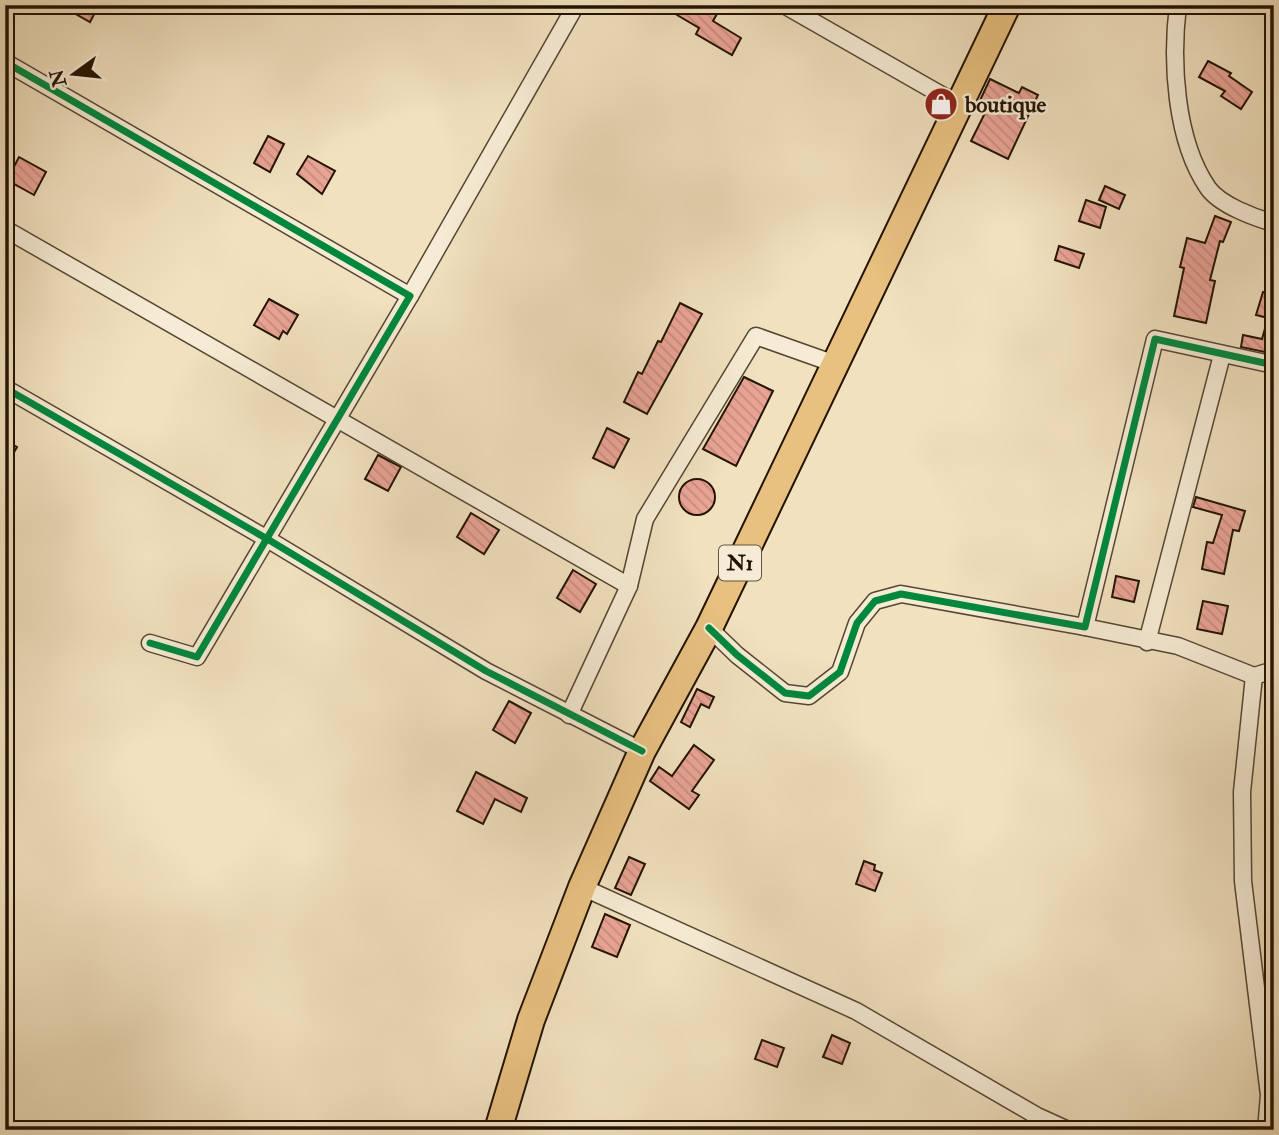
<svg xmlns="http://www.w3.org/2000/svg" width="1279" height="1135" font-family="'IM FELL Double Pica',serif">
  <defs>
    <pattern id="building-back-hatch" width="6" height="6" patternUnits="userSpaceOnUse" patternTransform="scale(1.75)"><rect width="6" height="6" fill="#eaa496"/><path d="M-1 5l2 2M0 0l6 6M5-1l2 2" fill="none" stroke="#c88c80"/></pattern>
  </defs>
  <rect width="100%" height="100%" fill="#f1e1bf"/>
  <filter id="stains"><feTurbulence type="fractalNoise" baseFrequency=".00286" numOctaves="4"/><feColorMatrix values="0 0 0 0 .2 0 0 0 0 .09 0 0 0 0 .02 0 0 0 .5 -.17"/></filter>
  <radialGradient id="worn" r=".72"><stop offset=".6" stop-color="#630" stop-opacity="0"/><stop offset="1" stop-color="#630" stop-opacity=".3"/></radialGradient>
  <g fill="url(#building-back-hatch)" stroke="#221303" stroke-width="2">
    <path d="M60,5H99L90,22Z"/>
    <path d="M683,5H722L713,21L741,38L732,55L696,34L699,28L677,15Z"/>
    <path d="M1208,61L1231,73L1229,76L1252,92L1241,109L1221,96L1225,91L1199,77Z"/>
    <path d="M990,79L1019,93L1022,87L1038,95L1008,159L971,141L985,113L976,109Z"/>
    <path d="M268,136L284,144L270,172L254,163Z"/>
    <path d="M308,156L335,171L322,194L297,174Z"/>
    <path d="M19,157L46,172L34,195L7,180Z"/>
    <path d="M1105,186L1125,195L1119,209L1099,200Z"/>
    <path d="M1086,200L1106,207L1100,228L1079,221Z"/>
    <path d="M1215,216L1231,222L1223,242L1220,241L1210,280L1215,281L1206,323L1174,316L1184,268L1180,267L1187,238L1205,243Z"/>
    <path d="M1059,246L1084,254L1079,268L1055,260Z"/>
    <path d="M1263,292L1274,295V354L1241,347L1243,335L1262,339L1268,318L1256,315Z"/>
    <path d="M269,299L298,315L287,334L283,331L279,339L254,325Z"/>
    <path d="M680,303L702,314L647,414L624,402L638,372L642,374L658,341L661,342Z"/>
    <path d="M744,377L773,391L736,466L703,449Z"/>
    <path d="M607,428L629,439L614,468L593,458Z"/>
    <path d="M5,440L17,447L5,468Z"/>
    <path d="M378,455L401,467L388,491L365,479Z"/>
    <circle cx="697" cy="497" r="18"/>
    <path d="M1196,497L1245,511L1239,531L1233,530L1224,574L1202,569L1207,542L1213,543L1222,515L1193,507Z"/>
    <path d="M471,513L499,530L484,554L457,537Z"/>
    <path d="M573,570L596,584L580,612L557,598Z"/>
    <path d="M1116,576L1139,581L1134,602L1112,597Z"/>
    <path d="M1203,601L1228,606L1222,634L1197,629Z"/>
    <path d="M697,689L714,697L709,708L701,704L690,727L681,722Z"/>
    <path d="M509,701L531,713L515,743L493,730Z"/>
    <path d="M694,745L714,760L692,791L699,795L689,809L650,781L659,767L672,776Z"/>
    <path d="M476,772L527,798L521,812L495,799L483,824L457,811Z"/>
    <path d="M629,857L645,864L631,895L615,888Z"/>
    <path d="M864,861L875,865L874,870L882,873L875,891L856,884Z"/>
    <path d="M605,914L630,925L617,957L592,947Z"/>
    <path d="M832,1035L850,1043L842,1064L823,1057Z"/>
    <path d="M762,1040L784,1048L777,1067L755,1059Z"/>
  </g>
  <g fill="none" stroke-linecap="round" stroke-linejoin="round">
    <defs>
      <g id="minor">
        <path d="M784,5L959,105"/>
        <path d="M1178,5C1171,61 1175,140 1208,188C1220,205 1255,218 1274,223"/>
        <path d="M5,62L410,296L197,657L150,643"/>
        <path d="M5,229L629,586"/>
        <path d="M410,296L576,5"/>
        <path d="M5,388L269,540L486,671L642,751"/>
        <path d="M1085,627L1178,646L1254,676L1274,670"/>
        <path d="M709,628L737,655L785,693L809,696L840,672L857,623L875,601L901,594L1085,627L1155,339L1274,365"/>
        <path d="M1147,642L1222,355"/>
        <path d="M1254,676L1242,792L1243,881L1269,1095L1266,1130"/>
        <path d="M569,715L629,586L645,519L756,336L835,364"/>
        <path d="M582,887L856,1011L1037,1116L1068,1130"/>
      </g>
      <path id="trunk" d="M498,1130L531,1020L582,887L642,751L709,628L1007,5"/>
    </defs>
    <use href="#minor" stroke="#564632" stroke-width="19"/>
    <use href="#trunk" stroke="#221303" stroke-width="30"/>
    <use href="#minor" stroke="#f6ecd5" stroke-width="16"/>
    <use href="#trunk" stroke="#e8c080" stroke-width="26"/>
    <defs>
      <g id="cycleway">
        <path d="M5,62L410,296L197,657L150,643"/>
        <path d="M5,388L269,540L486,671L642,751"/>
        <path d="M709,628L737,655L785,693L809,696L840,672L857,623L875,601L901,594L1085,627L1155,339L1274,365"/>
      </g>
    </defs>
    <use href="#cycleway" stroke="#f6ecd5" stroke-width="11"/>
    <use href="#cycleway" stroke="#00873e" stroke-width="7"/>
  </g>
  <defs>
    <symbol id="shop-disc" viewBox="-11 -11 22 22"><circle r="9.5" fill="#8f2418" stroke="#f6ecd5"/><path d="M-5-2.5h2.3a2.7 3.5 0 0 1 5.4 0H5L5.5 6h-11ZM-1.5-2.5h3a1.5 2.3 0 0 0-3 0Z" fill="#fff"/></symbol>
  </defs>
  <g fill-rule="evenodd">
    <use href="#shop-disc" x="922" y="85" width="38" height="38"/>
  </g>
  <g text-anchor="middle" stroke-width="5" stroke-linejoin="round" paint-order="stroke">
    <rect fill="#f6ecd5" stroke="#625442" stroke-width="2" x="719" y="545.5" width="42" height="35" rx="5"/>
    <g font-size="21" font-weight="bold" fill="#221303">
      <text x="740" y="570">N1</text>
    </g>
    <g font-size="23" font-weight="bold" fill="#221303" stroke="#f6ecd5" text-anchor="start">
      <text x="965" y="112">boutique</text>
    </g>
  </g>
  <rect width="1279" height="1135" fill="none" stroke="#f1e1bf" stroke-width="28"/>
  <rect x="7" y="7" width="1265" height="1121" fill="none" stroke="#221303" stroke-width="3.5"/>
  <rect x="14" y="14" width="1251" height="1107" fill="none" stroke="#221303" stroke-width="2"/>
  <g transform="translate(74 74) rotate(255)" stroke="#f6ecd5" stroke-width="5" paint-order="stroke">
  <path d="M0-5L12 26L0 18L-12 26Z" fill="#221303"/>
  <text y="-10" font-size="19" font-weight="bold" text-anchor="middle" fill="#221303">N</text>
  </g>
  <rect width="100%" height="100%" filter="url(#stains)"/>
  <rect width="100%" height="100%" fill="url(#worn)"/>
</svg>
